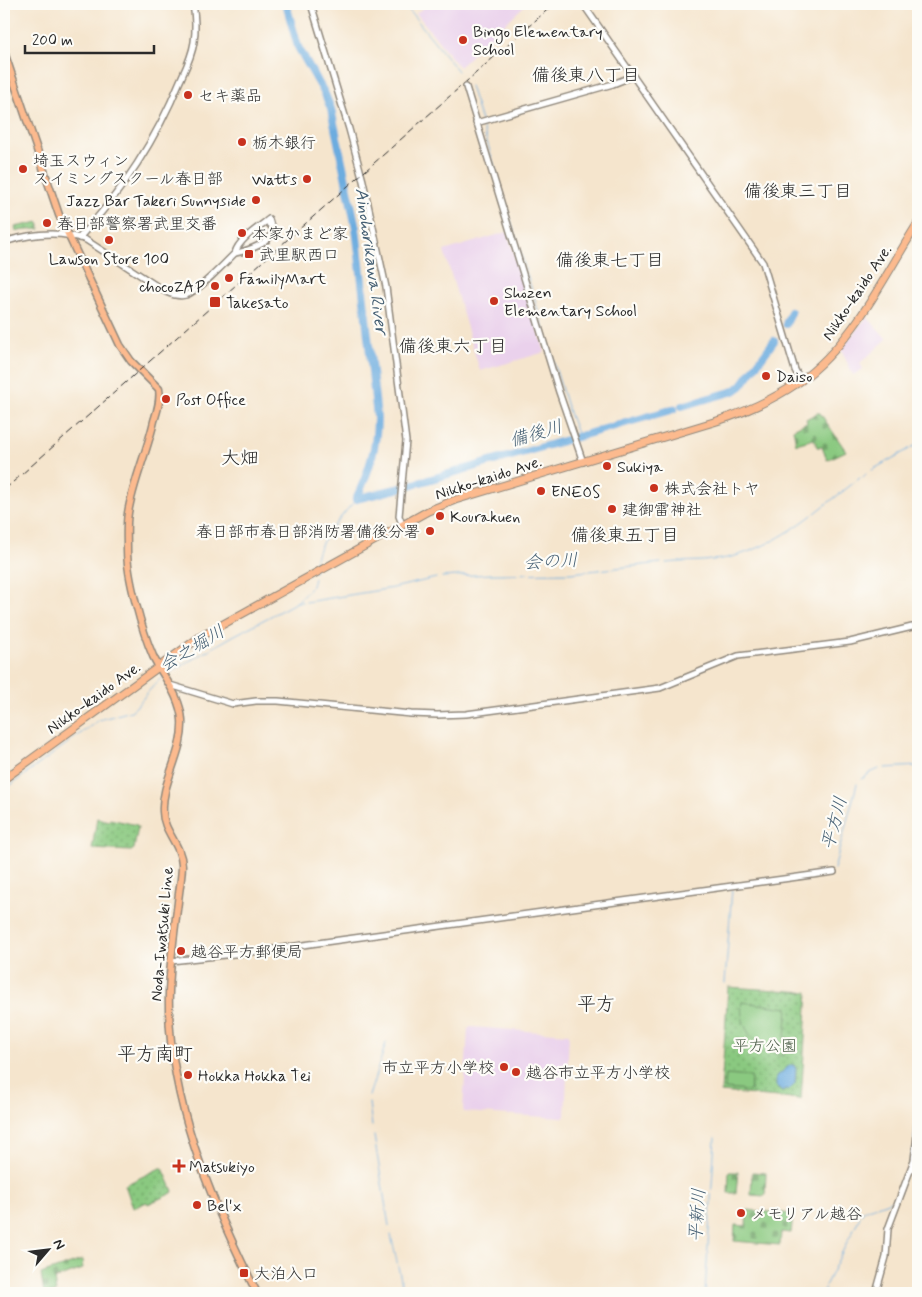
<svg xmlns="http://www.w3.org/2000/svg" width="922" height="1297" font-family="Mynerve,'Klee One',sans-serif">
  <defs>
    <pattern id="green-dots" width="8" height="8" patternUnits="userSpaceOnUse" patternTransform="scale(1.25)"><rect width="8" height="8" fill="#8ac980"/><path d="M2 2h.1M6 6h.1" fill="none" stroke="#71a369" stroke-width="1.8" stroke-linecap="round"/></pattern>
    <pattern id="cemetery-stones" width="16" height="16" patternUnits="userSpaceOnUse" patternTransform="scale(1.25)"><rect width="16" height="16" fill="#8ac980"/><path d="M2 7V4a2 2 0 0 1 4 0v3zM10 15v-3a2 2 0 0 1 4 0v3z" fill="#71a369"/></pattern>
  </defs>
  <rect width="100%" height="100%" fill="#fdfcf7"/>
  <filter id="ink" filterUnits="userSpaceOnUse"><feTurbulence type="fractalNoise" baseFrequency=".02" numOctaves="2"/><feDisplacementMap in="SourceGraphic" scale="10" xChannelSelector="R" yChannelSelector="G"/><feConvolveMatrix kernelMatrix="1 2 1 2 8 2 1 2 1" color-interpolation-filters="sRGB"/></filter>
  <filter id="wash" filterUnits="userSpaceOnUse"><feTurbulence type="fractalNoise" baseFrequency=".0096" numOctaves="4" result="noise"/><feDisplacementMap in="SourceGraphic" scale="20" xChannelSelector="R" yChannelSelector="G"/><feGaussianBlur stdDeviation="1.12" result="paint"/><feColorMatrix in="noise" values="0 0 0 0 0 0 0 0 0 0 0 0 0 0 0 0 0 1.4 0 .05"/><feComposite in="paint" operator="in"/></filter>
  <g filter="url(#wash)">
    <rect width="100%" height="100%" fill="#f5e5cd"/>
    <g fill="#ead1ec">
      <path d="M429,4H526L459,67L416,13Z"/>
      <path d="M507,232L545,352L480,371L444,251Z"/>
      <path d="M867,317L887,339L860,363L863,369L853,375L841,349Z"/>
      <path d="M471,1027L569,1034L565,1116L562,1118L464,1112L463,1109L468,1029Z"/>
      <path d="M4,1244L6,1265L9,1293H4Z"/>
    </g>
    <g fill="url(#green-dots)" stroke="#5a7a56">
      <path d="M39,222L40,229L16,231L15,227Z"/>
      <path d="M97,818L109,821L110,819L137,825L138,827L134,849L131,851L92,849Z"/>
      <path d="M728,987L808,992L801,1099L721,1092Z"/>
      <path d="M160,1168H163L173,1191L172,1193L148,1204L147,1202L133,1208L125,1185Z"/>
    </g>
    <g fill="url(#cemetery-stones)" stroke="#5a7a56">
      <path d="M817,413H820L846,451L827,460L822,447H817L814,439L796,444L793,429L807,422L806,419Z"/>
      <path d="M729,1172H738L736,1193H728Z"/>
      <path d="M752,1172L766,1173L765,1196L751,1195Z"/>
      <path d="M747,1210L793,1214L791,1233L781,1232L780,1245L734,1241L735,1225L746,1226Z"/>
      <path d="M82,1260L83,1269L54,1279L56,1293H44L41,1274Z"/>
    </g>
    <g fill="#8ac980" stroke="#5a7a56">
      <path d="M742,1002L788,1008L783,1056C758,1050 738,1029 742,1002Z"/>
      <path d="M726,1075L751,1077L750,1091L725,1089Z"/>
    </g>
    <path fill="#6cacdf" stroke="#4c6c85" d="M790,1065H794L796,1069L795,1084L789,1090L786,1089L782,1091L776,1086V1077Z"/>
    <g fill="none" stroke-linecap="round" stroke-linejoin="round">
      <g stroke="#6cacdf" stroke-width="1">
        <path d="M404,4L458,71"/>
        <path d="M470,86L481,121"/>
        <path d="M482,125L568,410L578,436"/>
        <path d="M872,470L918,444"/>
        <path d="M863,477L866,474"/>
        <path d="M815,513L860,478"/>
        <path d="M666,563C682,561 698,562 713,560C749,557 785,536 812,515"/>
        <path d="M314,572C314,542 339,521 356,499"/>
        <path d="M442,577L491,574L571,573L661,563"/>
        <path d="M297,602H302"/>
        <path d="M306,602L393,588L436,578"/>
        <path d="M165,675L233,636L297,602L312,586L314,578"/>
        <path d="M885,768L918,766"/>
        <path d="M862,779L870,773L879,769"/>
        <path d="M4,790L99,720L131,711L137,706L148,692L162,677"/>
        <path d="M916,795L918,776"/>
        <path d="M916,799L918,810"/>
        <path d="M834,869L857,784"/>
        <path d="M725,983L732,889"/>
        <path d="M369,1096L386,1043"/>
        <path d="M369,1103L372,1126"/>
        <path d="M374,1136L389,1226"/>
        <path d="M914,1140L918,1098"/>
        <path d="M910,1163L913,1148"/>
        <path d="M861,1215L863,1211L896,1199L900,1190"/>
        <path d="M391,1235L404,1293"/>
        <path d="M825,1286L860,1217"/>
        <path d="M705,1293L715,1138"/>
        <path d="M824,1293L825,1289"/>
      </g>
      <g stroke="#6cacdf" stroke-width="8">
        <path d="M286,4L298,47L325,94L331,109L356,228L377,417C377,447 369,472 356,499"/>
        <path d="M786,324L791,312"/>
        <path d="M682,406L734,391L741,386L774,341"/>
        <path d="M407,486L674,409"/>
        <path d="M356,499L400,488"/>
      </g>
    </g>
  </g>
  <g filter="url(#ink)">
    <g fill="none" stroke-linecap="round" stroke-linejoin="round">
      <defs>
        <g id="tertiary">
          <path d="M311,4L349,129L363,181L386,287L406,441L399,516L402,524"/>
          <path d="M583,4L763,263L795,370L801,381"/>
          <path d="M466,87L559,392L583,462"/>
          <path d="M476,123L613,84L633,76"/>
          <path d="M79,238C123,191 156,140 180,81C186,68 192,56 194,42C196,29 195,16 193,4"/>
          <path d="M4,242C30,234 59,230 86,240L166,292C173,295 179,297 186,295C200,290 224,264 235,253C239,239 258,228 269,219L271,226"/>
          <path d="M235,253C247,251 273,243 273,228L269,224"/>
          <path d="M170,685L233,704L256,701H278L411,714L437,715L466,714L660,688L738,656L850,642L912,627H916L918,630"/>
          <path d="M171,961L252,952L834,872"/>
          <path d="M876,1293L886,1257L888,1229L914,1160L918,1127"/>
        </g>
        <path id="primary" d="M4,52L59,215L120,345L131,361L159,389C161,400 157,411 154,421C147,452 133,482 128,513C126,525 127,538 127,550C127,577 142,631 153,656C163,677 180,695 182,720C184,753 161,782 163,812C163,831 181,844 182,865C182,877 179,890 178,902C174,932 170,962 169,992C166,1096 211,1202 257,1293"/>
        <path id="trunk" d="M4,779L200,637L428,511L455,500L717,421C746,412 774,399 799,382C854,343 883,278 918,223"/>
      </defs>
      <use href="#tertiary" stroke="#90887c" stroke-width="8"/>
      <use href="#primary" stroke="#90887c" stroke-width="9"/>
      <use href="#trunk" stroke="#90887c" stroke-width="9"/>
      <use href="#tertiary" stroke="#fff" stroke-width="5"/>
      <use href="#primary" stroke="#fcba8e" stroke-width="6"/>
      <use href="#trunk" stroke="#fcba8e" stroke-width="7"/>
      <path stroke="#2b2b2b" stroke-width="1" stroke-dasharray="8 4" stroke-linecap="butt" d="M4,490L554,4"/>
    </g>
  </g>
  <g fill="#c8321e" stroke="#fdfcf7" stroke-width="2">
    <circle cx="463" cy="40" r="5"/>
    <circle cx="188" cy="95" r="5"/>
    <circle cx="242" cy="142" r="5"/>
    <circle cx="23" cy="169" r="5"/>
    <circle cx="307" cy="179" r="5"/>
    <circle cx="256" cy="200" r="5"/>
    <circle cx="47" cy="223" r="5"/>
    <circle cx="242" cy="233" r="5"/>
    <circle cx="109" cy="240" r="5"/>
    <rect x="244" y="249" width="10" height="10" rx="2.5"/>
    <circle cx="229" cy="278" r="5"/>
    <circle cx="215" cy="286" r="5"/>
    <circle cx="494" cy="301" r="5"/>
    <rect x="209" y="296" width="12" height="12" rx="2.5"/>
    <circle cx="766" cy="376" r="5"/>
    <circle cx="166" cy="399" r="5"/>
    <circle cx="607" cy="466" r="5"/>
    <circle cx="654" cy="488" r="5"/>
    <circle cx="541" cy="491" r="5"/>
    <circle cx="612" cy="509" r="5"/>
    <circle cx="440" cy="516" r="5"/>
    <circle cx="430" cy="531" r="5"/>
    <circle cx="181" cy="951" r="5"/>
    <circle cx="504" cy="1067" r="5"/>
    <circle cx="516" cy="1072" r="5"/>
    <circle cx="188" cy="1075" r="5"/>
    <path d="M176.5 1158.5h5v5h5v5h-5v5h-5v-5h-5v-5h5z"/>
    <circle cx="197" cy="1205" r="5"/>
    <circle cx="741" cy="1213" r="5"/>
    <rect x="239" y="1268" width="10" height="10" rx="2.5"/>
  </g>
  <g text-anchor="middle" stroke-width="4.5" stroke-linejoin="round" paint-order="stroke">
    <g font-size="16" fill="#2b2b2b" stroke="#fdfcf7" text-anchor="start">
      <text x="473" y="37">Bingo Elementary<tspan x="473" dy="18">School</tspan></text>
      <text x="198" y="101">セキ薬品</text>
      <text x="252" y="148">栃木銀行</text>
      <text x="33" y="166">埼玉スウィン<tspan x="33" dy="18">スイミングスクール春日部</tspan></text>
      <text x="297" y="185" text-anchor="end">Watts</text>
      <text x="246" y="206" text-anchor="end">Jazz Bar Takeri Sunnyside</text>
      <text x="57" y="229">春日部警察署武里交番</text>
      <text x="252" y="239">本家かまど家</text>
      <text x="259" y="260">武里駅西口</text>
      <text x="109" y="264" text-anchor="middle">Lawson Store 100</text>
      <text x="239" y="284">FamilyMart</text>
      <text x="205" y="292" text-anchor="end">chocoZAP</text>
      <text x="504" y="298">Shozen<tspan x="504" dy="18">Elementary School</tspan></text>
      <text x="226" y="308">Takesato</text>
      <text x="776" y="382">Daiso</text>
      <text x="176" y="405">Post Office</text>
      <text x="617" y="472">Sukiya</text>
      <text x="664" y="494">株式会社トヤ</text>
      <text x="551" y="497">ENEOS</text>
      <text x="622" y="515">建御雷神社</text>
      <text x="450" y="522">Kourakuen</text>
      <text x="420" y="537" text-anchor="end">春日部市春日部消防署備後分署</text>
      <text x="191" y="957">越谷平方郵便局</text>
      <text x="494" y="1073" text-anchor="end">市立平方小学校</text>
      <text x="526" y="1078">越谷市立平方小学校</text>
      <text x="198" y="1081">Hokka Hokka Tei</text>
      <text x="189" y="1172">Matsukiyo</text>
      <text x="207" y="1211">Bel'x</text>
      <text x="751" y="1219">メモリアル越谷</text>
      <text x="254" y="1279">大泊入口</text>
    </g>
    <g font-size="16" fill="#2b2b2b" stroke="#fdfcf7">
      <text transform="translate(856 292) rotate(-56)" y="6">Nikko-kaido Ave.</text>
      <text transform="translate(488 477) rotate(-18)" y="6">Nikko-kaido Ave.</text>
      <text transform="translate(93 697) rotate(-36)" y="6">Nikko-kaido Ave.</text>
      <text transform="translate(161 934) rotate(-85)" y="6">Noda-Iwatsuki Line</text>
    </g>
    <g font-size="16" fill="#485a44" stroke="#fdfcf7">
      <text x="765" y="1051">平方公園</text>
    </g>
    <g font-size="18" fill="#2b2b2b" stroke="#fdfcf7">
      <text x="586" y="81">備後東八丁目</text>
      <text x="798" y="197">備後東三丁目</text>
      <text x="610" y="266">備後東七丁目</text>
      <text x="453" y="352">備後東六丁目</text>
      <text x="625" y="541">備後東五丁目</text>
    </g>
    <g font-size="18" font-style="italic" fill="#455f73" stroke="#fdfcf7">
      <text transform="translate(372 261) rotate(82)" y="6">Ainohorikawa River</text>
      <text transform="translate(536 433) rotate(-16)" y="6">備後川</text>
      <text transform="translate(551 561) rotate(-3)" y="6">会の川</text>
      <text transform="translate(192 648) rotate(-31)" y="6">会之堀川</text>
      <text transform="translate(834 823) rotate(-75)" y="6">平方川</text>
      <text transform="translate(697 1215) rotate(-86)" y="6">平新川</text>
    </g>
    <g font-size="19" fill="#2b2b2b" stroke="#fdfcf7">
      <text x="240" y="464">大畑</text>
      <text x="596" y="1010">平方</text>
      <text x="155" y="1060">平方南町</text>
    </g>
  </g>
  <rect width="922" height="1297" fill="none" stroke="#fdfcf7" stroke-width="20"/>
  <g transform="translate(48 1250) rotate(62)" stroke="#fdfcf7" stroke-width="4" paint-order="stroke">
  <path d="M0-4L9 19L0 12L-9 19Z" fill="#2b2b2b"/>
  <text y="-8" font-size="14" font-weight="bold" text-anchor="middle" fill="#2b2b2b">N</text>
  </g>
  <path d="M25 45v8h129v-8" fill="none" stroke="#2b2b2b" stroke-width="2.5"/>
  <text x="32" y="45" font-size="15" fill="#2b2b2b" stroke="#fdfcf7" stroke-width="4" paint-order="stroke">200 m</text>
</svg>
